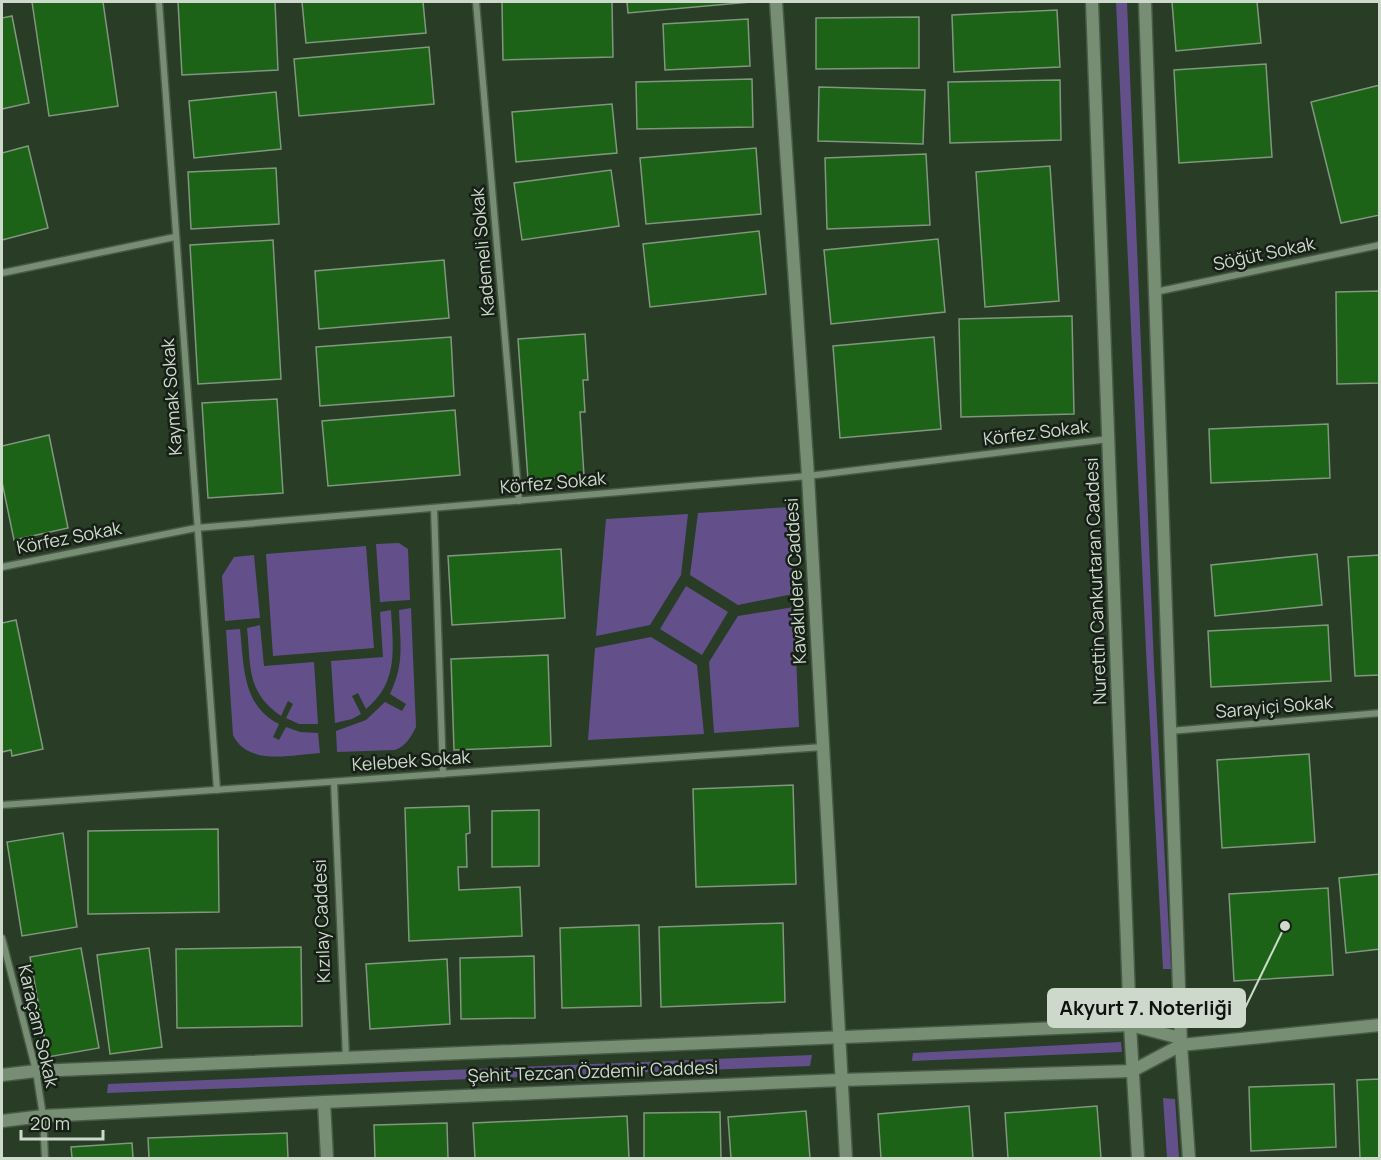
<svg xmlns="http://www.w3.org/2000/svg" width="1381" height="1160" font-family="Manrope,sans-serif">
  <rect width="100%" height="100%" fill="#283c26"/>
  <g fill="#63508a">
    <path d="M1116,2H1127L1154,666L1171,969H1163L1146,651Z"/>
    <path d="M789,507L793,594L738,605L690,575L698,513Z"/>
    <path d="M688,514L681,575L650,625L596,636L606,519Z"/>
    <path d="M399,543L408,549L410,600L380,602L376,544Z"/>
    <path d="M366,546L374,648L273,656L266,554Z"/>
    <path d="M254,555L260,618L225,621L222,576L234,557Z"/>
    <path d="M686,586L728,612L702,655L660,629Z"/>
    <path d="M794,607L799,727L714,733L709,662L738,616Z"/>
    <path d="M411,608L416,727C411,737 406,746 395,750L337,752L336,731L366,720L385,702L402,711L406,704L390,694C405,663 400,643 399,610Z"/>
    <path d="M391,610C393,649 399,682 366,709L358,693L352,696L361,714L352,719L335,723L331,661L383,657L380,612Z"/>
    <path d="M260,625L264,666L314,662L318,724H299L286,718L293,704L288,701L281,716C246,692 251,666 247,628Z"/>
    <path d="M240,629C244,665 242,706 279,724L273,737L279,740L286,727L300,732L318,733L320,753C290,755 248,766 233,735L226,630Z"/>
    <path d="M651,637L697,665L704,734L588,740L595,648Z"/>
    <path d="M1121,1042L1122,1052L912,1061L913,1053Z"/>
    <path d="M812,1055L810,1066L107,1093L108,1084Z"/>
    <path d="M1163,1098L1175,1099L1179,1158H1167Z"/>
  </g>
  <g fill="#1c6217" stroke="#81977e" stroke-width="1.5">
    <path d="M32,2H103L118,106L49,116Z"/>
    <path d="M178,2H275L278,70L182,75Z"/>
    <path d="M302,2H423L426,33L306,43Z"/>
    <path d="M502,2H612L613,57L503,60Z"/>
    <path d="M627,2H751L628,13Z"/>
    <path d="M1172,2H1257L1261,43L1176,51Z"/>
    <path d="M1057,10L1060,67L954,72L952,15Z"/>
    <path d="M12,16L29,103L2,109V18Z"/>
    <path d="M919,17V68L816,69V18Z"/>
    <path d="M748,19L750,66L665,70L663,24Z"/>
    <path d="M429,47L434,104L299,116L294,59Z"/>
    <path d="M1266,64L1272,157L1179,163L1174,70Z"/>
    <path d="M752,79L753,127L637,129L636,82Z"/>
    <path d="M1060,80L1061,140L950,143L948,82Z"/>
    <path d="M1380,85V215L1341,223L1311,102Z"/>
    <path d="M819,87L925,90L923,144L818,141Z"/>
    <path d="M276,92L281,149L194,158L189,101Z"/>
    <path d="M612,104L617,153L516,162L512,112Z"/>
    <path d="M28,146L48,228L2,240V153Z"/>
    <path d="M756,148L761,214L646,224L640,158Z"/>
    <path d="M926,154L930,225L827,229L825,158Z"/>
    <path d="M1050,166L1059,301L985,307L976,172Z"/>
    <path d="M276,168L279,224L191,229L188,172Z"/>
    <path d="M611,170L619,226L522,240L514,183Z"/>
    <path d="M759,231L766,294L650,307L643,244Z"/>
    <path d="M938,239L945,312L831,324L824,250Z"/>
    <path d="M273,240L281,379L198,384L190,245Z"/>
    <path d="M444,260L449,318L319,329L315,271Z"/>
    <path d="M1380,291V383L1337,384L1336,292Z"/>
    <path d="M1072,316L1074,414L961,417L959,319Z"/>
    <path d="M585,334L588,380H583L585,412H580L584,476L528,480L518,339Z"/>
    <path d="M451,337L454,396L320,406L316,347Z"/>
    <path d="M934,337L941,429L840,438L833,346Z"/>
    <path d="M277,399L283,493L208,498L202,403Z"/>
    <path d="M455,410L460,475L328,486L322,421Z"/>
    <path d="M1328,424L1330,478L1211,483L1209,429Z"/>
    <path d="M49,435L68,528L14,540L2,482V446Z"/>
    <path d="M561,549L565,618L452,625L448,556Z"/>
    <path d="M1317,554L1322,605L1215,616L1211,565Z"/>
    <path d="M1380,555V675L1355,676L1348,557Z"/>
    <path d="M16,620L43,749L12,756L11,750L2,752V623Z"/>
    <path d="M1328,625L1331,681L1211,687L1208,631Z"/>
    <path d="M548,655L551,746L454,750L451,659Z"/>
    <path d="M1309,754L1315,842L1222,848L1217,760Z"/>
    <path d="M793,785L796,884L696,887L693,789Z"/>
    <path d="M469,806L470,833L466,834L467,867H458L459,890L520,887L522,936L409,941L405,808Z"/>
    <path d="M539,810V866L492,867V811Z"/>
    <path d="M218,829L219,912L88,914V831Z"/>
    <path d="M63,833L77,927L22,936L7,842Z"/>
    <path d="M1380,874V949L1346,953L1339,878Z"/>
    <path d="M1328,888L1333,975L1234,981L1229,894Z"/>
    <path d="M783,923L785,1002L661,1007L659,927Z"/>
    <path d="M639,925L641,1006L562,1008L560,928Z"/>
    <path d="M301,947L302,1026L177,1028L176,949Z"/>
    <path d="M81,948L99,1048L48,1057L30,957Z"/>
    <path d="M149,948L162,1047L110,1054L97,955Z"/>
    <path d="M534,956L535,1018L461,1019L460,958Z"/>
    <path d="M447,959L450,1024L370,1029L366,964Z"/>
    <path d="M1380,1079V1158H1360L1357,1080Z"/>
    <path d="M1334,1084L1336,1147L1251,1151L1249,1087Z"/>
    <path d="M969,1106L973,1158H881L878,1114Z"/>
    <path d="M1097,1106L1101,1158H1008L1005,1113Z"/>
    <path d="M806,1111L810,1158H731L728,1117Z"/>
    <path d="M720,1112L721,1158H644V1113Z"/>
    <path d="M627,1116L629,1158H475L473,1123Z"/>
    <path d="M447,1123L448,1158H375L374,1125Z"/>
    <path d="M287,1133L288,1158H149L148,1138Z"/>
    <path d="M132,1143L133,1158H72L71,1147Z"/>
  </g>
  <g fill="none" stroke-linecap="round" stroke-linejoin="round">
    <defs>
      <g id="street">
        <path d="M159,2L217,790"/>
        <path d="M476,2L519,501"/>
        <path d="M2,273L175,237"/>
        <path d="M1155,292L1380,245"/>
        <path d="M434,508L443,774"/>
        <path d="M2,567L196,528L808,476L1109,439"/>
        <path d="M1170,731L1380,713"/>
        <path d="M334,782L346,1058"/>
        <path d="M2,805L823,747"/>
        <path d="M2,938L36,1071L43,1116L45,1158"/>
      </g>
      <g id="secondary">
        <path d="M776,2L808,476L846,1158"/>
        <path d="M1092,2L1130,1025L1138,1158"/>
        <path d="M1145,2L1181,1045L1189,1158"/>
        <path d="M2,1075L36,1071L1130,1025L1180,1038"/>
        <path d="M324,1102L327,1158"/>
        <path d="M2,1121L43,1116L324,1102L841,1080L1132,1071L1181,1045L1380,1025"/>
      </g>
    </defs>
    <use href="#street" stroke="#495947" stroke-width="9"/>
    <use href="#secondary" stroke="#495947" stroke-width="15"/>
    <use href="#street" stroke="#778d74" stroke-width="6"/>
    <use href="#secondary" stroke="#778d74" stroke-width="12"/>
  </g>
  <g text-anchor="middle" stroke-width="5" stroke-linejoin="round" paint-order="stroke">
    <g font-size="18" fill="#cdd9cb" stroke="#172016">
      <text transform="translate(483 252) rotate(-95)" y="6">Kademeli Sokak</text>
      <text transform="translate(1264 254) rotate(-12)" y="6">Söğüt Sokak</text>
      <text transform="translate(172 397) rotate(-94)" y="6">Kaymak Sokak</text>
      <text transform="translate(1036 433) rotate(-7)" y="6">Körfez Sokak</text>
      <text transform="translate(553 483) rotate(-5)" y="6">Körfez Sokak</text>
      <text transform="translate(69 538) rotate(-11)" y="6">Körfez Sokak</text>
      <text transform="translate(796 581) rotate(-93)" y="6">Kavaklıdere Caddesi</text>
      <text transform="translate(1096 581) rotate(-92)" y="6">Nurettin Cankurtaran Caddesi</text>
      <text transform="translate(1274 707) rotate(-5)" y="6">Sarayiçi Sokak</text>
      <text transform="translate(411 761) rotate(-4)" y="6">Kelebek Sokak</text>
      <text transform="translate(322 921) rotate(-92)" y="6">Kızılay Caddesi</text>
      <text transform="translate(38 1026) rotate(77)" y="6">Karaçam Sokak</text>
      <text transform="translate(593 1072) rotate(-2)" y="6">Şehit Tezcan Özdemir Caddesi</text>
    </g>
  </g>
  <path fill="none" stroke="#cdd9cb" stroke-width="2" d="M1285 926L1245 1008"/>
  <circle fill="#cdd9cb" stroke="#172016" stroke-width="2" cx="1285" cy="926" r="6"/>
  <rect fill="#cdd9cb" stroke="#cdd9cb" stroke-width="2" x="1048" y="989" width="197" height="38" rx="6"/>
  <g font-size="20" text-anchor="middle" font-weight="bold" fill="#111">
    <text x="1146" y="1015">Akyurt 7. Noterliği</text>
  </g>
  <rect width="1381" height="1160" fill="none" stroke="#cdd9cb" stroke-width="6"/>
  <path d="M21 1130v9h82v-9" fill="none" stroke="#cdd9cb" stroke-width="3"/>
  <text x="30" y="1130" font-size="18" fill="#cdd9cb" stroke="#172016" stroke-width="4.5" paint-order="stroke">20 m</text>
</svg>
